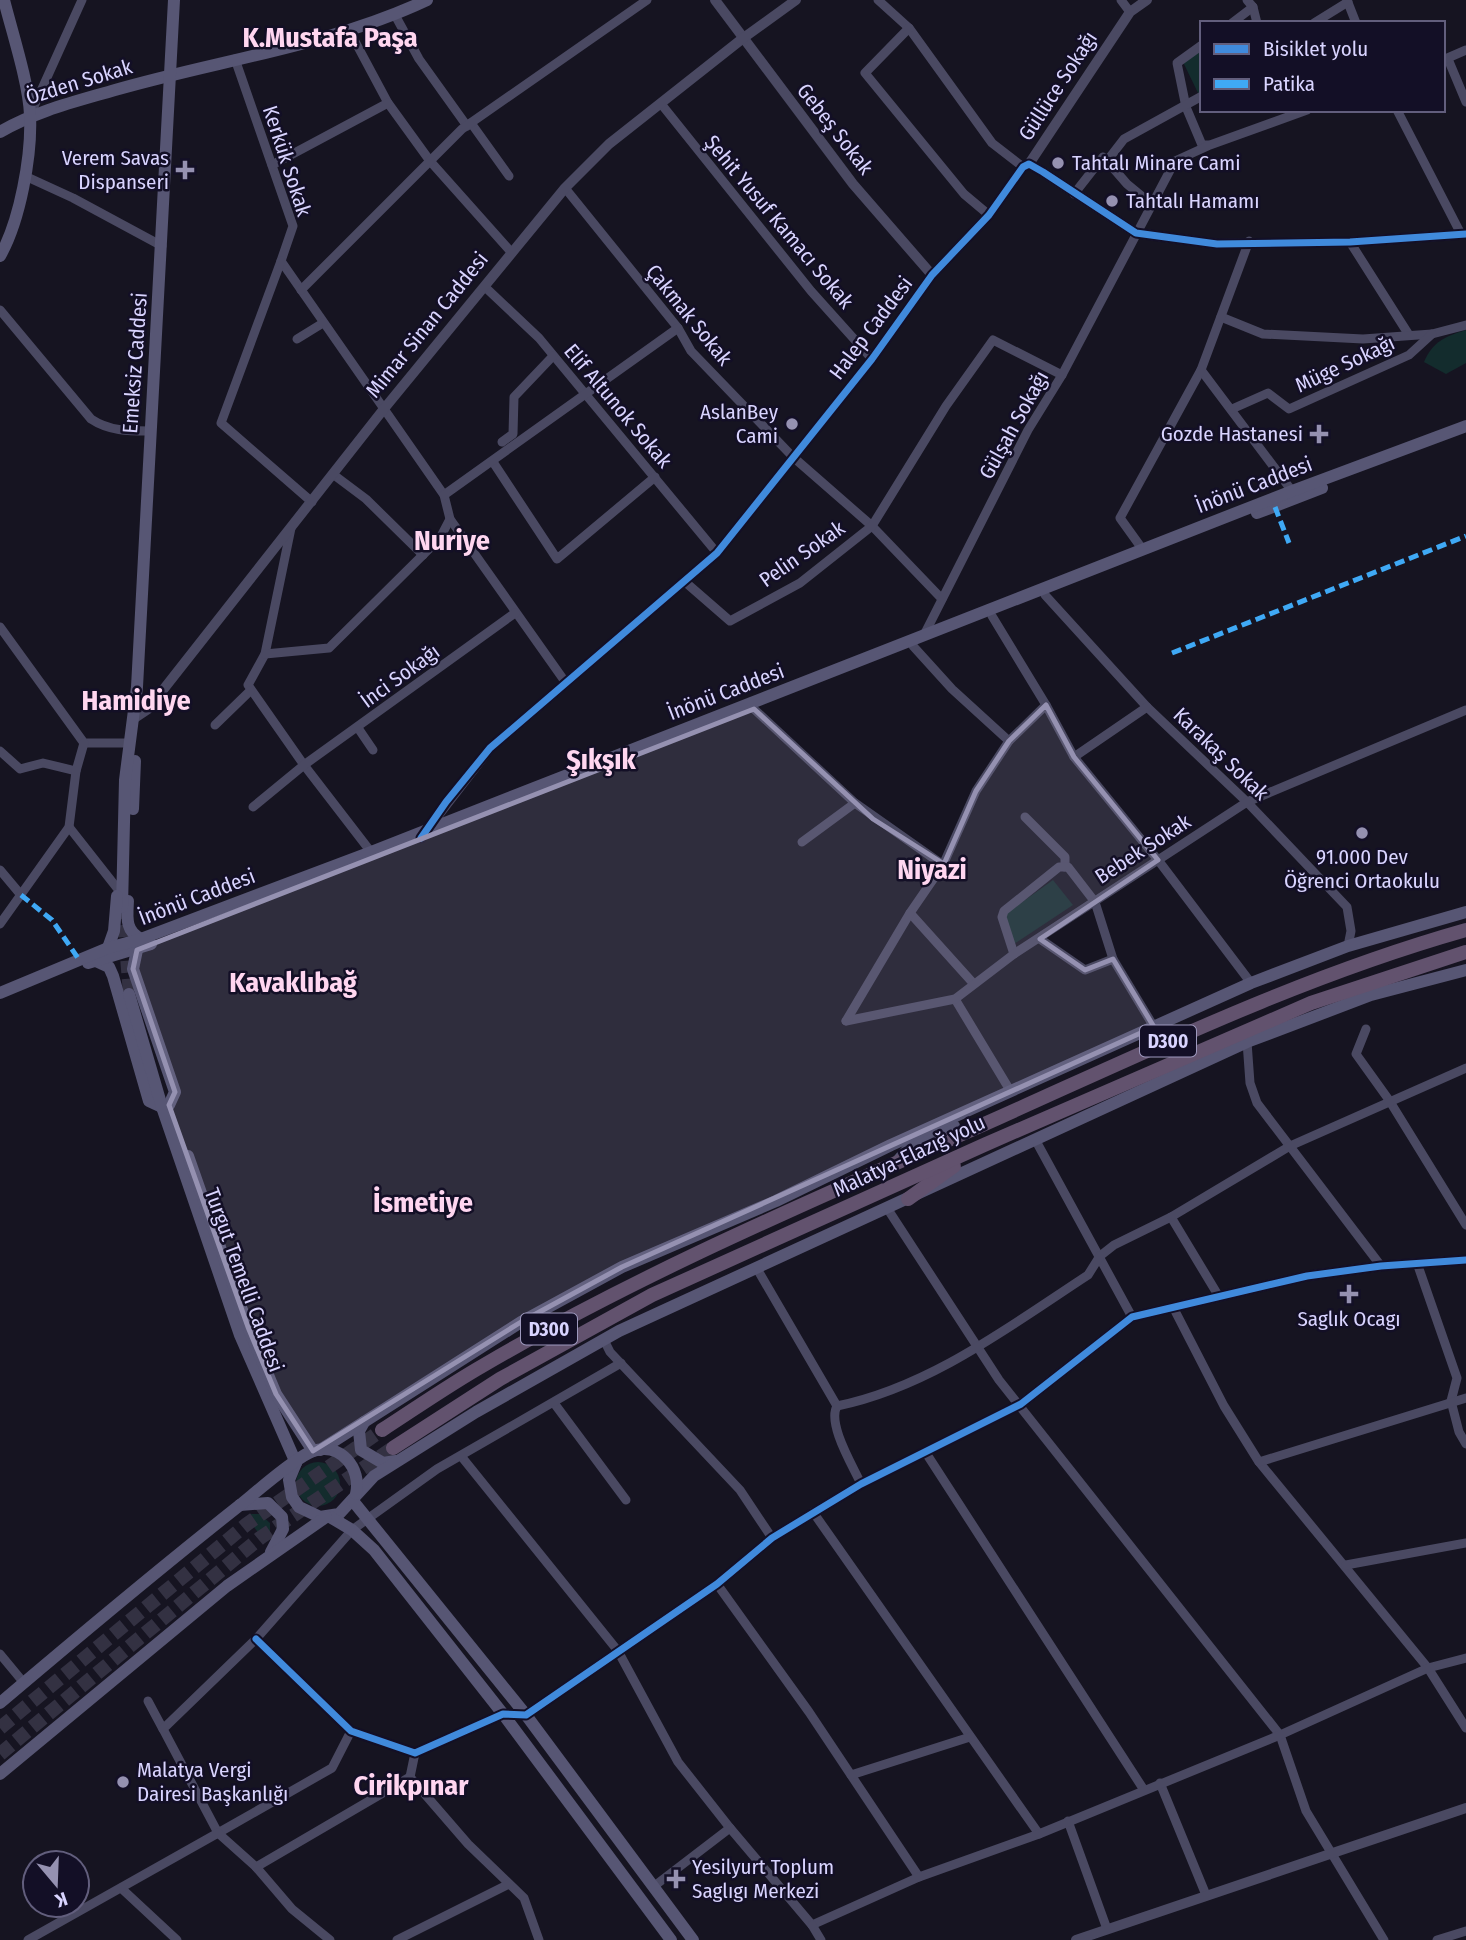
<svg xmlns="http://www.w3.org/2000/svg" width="1466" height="1940" font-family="'Fira Sans Condensed',sans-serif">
  <rect width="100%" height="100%" fill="#161421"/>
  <g fill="#132c2d">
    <path d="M1202,49V92L1199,95L1183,62Z"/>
    <path d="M1466,330V363L1446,374L1424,362C1432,342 1446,336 1466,330Z"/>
    <path d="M1053,880L1073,905L1011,946L1000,918Z"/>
    <circle cx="318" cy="1484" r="22"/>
    <path d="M250,1514H260L270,1523V1533L264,1540L246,1517Z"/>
  </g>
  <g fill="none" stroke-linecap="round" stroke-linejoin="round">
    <path stroke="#333142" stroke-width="12" stroke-dasharray="12 6" stroke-linecap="butt" d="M122,907L129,994"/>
    <g stroke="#333142" stroke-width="14" stroke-dasharray="14 7" stroke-linecap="butt">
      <path d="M0,1728L247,1524L382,1430"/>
      <path d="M0,1754L260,1538L393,1448"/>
    </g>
    <g stroke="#4a4962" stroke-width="9">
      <path d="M878,0L909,28L992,143L1023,167"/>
      <path d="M1121,0L1130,12"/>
      <path d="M1247,0L1253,7L1257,23"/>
      <path d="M1347,0L1356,23"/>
      <path d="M395,15L419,59L467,126"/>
      <path d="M1232,23L1253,7"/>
      <path d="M1314,23L1348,2"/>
      <path d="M909,28L865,73L964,194L989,215"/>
      <path d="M350,32L388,103L430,161L512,253"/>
      <path d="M1202,45L1177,63L1186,107L1202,145H1208"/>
      <path d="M235,59L293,226L281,261L444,495L450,519L566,683"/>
      <path d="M1448,59L1466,102"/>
      <path d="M1443,60L1466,50"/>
      <path d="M662,105L811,291L872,359"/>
      <path d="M1397,110L1461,234"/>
      <path d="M31,113L82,0"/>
      <path d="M471,123L509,176"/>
      <path d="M1107,161L1127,184L1150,203"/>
      <path d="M272,165L388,103"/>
      <path d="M25,176L73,198L162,246"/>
      <path d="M565,188L678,328L691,351L793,457L872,526L942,599"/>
      <path d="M1074,194L1103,157L1107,161L1124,139L1202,96"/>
      <path d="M1350,242L1409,335"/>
      <path d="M281,261L221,423L312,502"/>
      <path d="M485,287L539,338L717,553"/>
      <path d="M301,290L462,129L647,0"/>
      <path d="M0,310L91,419C109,431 128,431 149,431"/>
      <path d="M1221,317L1263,334L1363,339L1432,334L1466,325"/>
      <path d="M297,339L323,323"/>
      <path d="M1201,370L1292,491"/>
      <path d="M1232,409L1268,393L1289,409L1409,355L1432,334"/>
      <path d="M502,442L513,434L514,397L553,356"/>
      <path d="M493,462L557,559L655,477"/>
      <path d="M334,475L366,499L423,555"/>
      <path d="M444,495L678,328"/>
      <path d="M291,528L265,654L248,685L304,765L371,852"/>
      <path d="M1143,550L1120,518L1201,370L1249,241"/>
      <path d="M684,581L730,621L800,583L872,526L946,406L993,340L1062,375"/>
      <path d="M1045,595L1147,707L1247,802L1347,907L1351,931L1348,946"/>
      <path d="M0,627L84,743H128"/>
      <path d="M924,635L1028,430L1062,375L1175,161L1210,145L1307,110"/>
      <path d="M913,646L952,689L1009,741"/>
      <path d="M265,654L329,648L440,538L450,519"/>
      <path d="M1046,705L1074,757L1158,860L1251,983"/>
      <path d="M754,709L855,803L802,842"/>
      <path d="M215,725L250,691"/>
      <path d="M358,728L373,750"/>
      <path d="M0,751L20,769L43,763L76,771"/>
      <path d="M1074,757L1147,707"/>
      <path d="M253,807L304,765L515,613"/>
      <path d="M1025,817L1065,857V867"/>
      <path d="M69,827L117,888"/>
      <path d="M943,865L976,791L1009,741L1046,705L992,616"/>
      <path d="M0,870L21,895"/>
      <path d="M910,913L973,983"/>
      <path d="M0,924L69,827L76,771L84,743"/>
      <path d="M1040,939L1085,970L1113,959L1154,1027"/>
      <path d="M1014,954L1002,917L1004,911L1059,867H1068L1095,902L1113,959"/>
      <path d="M955,999L1011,1092"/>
      <path d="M846,1021L955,999L1014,954L1247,802L1466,710"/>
      <path d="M846,1021L910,913L943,865L855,803"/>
      <path d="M1366,1029L1356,1054L1389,1100L1466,1225"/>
      <path d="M1247,1042L1250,1083L1257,1103L1381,1266"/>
      <path d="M1036,1141L1132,1317"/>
      <path d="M887,1208L999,1380L1280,1735L1306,1811L1384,1940"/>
      <path d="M1171,1217L1218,1295"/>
      <path d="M1417,1263L1457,1378L1451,1401L1459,1432L1466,1444"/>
      <path d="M756,1267L837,1406"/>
      <path d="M1173,1307L1224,1406L1259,1462L1428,1668L1466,1728"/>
      <path d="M604,1340L610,1352L740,1490L772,1538"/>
      <path d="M554,1403L626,1500"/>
      <path d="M926,1453L1144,1790"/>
      <path d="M461,1456L618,1651L678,1762L730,1828"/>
      <path d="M1259,1462L1466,1398"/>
      <path d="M861,1484C853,1466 827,1424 837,1406C930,1387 1010,1326 1088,1275L1100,1256L1114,1245L1171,1217L1290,1146L1466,1068"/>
      <path d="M813,1512L1039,1834"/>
      <path d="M1346,1565L1466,1543"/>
      <path d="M717,1584L809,1712L919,1877"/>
      <path d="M256,1639L351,1731L415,1753L503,1714"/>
      <path d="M0,1654L24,1683"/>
      <path d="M148,1701L163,1729"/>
      <path d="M351,1731L332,1768L218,1833L163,1729L256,1639L352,1530L437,1469L621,1363"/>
      <path d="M851,1775L970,1737"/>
      <path d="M410,1777L415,1753"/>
      <path d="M1160,1783L1206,1895"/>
      <path d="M1068,1821L1107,1929"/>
      <path d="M256,1867L292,1909L330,1940"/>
      <path d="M653,1887L730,1828L812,1925L919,1877L1039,1834L1280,1735L1428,1668L1466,1658"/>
      <path d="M121,1888L177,1940"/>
      <path d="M812,1925L821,1940"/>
      <path d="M28,1940L218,1833L256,1867L410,1777L468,1844L524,1898L539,1940"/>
      <path d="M397,1940L509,1884"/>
      <path d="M1437,1940L1466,1931"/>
    </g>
    <g stroke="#4a4962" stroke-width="10">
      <path d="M715,0L853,184L932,275"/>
      <path d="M1029,164L1130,12L1147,0"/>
      <path d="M133,719L148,709L383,410L565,188L609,144L742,39L796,0"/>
      <path d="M426,831L490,748L717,553L872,359L932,275L989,215L1023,167L1029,164L1043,172L1136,233L1217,244L1350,242L1466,234"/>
      <path d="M503,1714L526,1715L717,1584L772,1538L861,1484L1021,1404L1132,1317L1307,1276L1381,1266L1466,1260"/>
      <path d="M1076,1940L1466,1808"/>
    </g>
    <g stroke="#575674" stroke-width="12">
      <path d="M0,132C36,111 74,102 115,90C219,60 329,46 427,0"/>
      <path d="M0,256C20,221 32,155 30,115C29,84 12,32 4,0"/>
      <path d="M1257,513L1322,488"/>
      <path d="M133,809L135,761"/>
      <path d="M128,901C127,917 125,932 142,939"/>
      <path d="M122,907L125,780L137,687L174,0"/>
      <path d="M108,948L114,931L117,896"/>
      <path d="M137,950L133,969L175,1092L169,1105"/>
      <path d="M96,961L109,967L113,976L149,1101L162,1107"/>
      <path d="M88,963L151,944"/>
      <path d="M0,993L108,948L138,940L371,852L1292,491L1466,426"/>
      <path d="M129,994L162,1107L240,1335L296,1463"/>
      <path d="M188,1156L248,1327L276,1394L313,1451"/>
      <path d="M897,1162L909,1148L954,1126"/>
      <path d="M364,1422L359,1431L361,1450L383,1463L396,1461"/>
      <path d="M320,1450L521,1322L622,1267L776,1201L891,1145L1251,983L1348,946L1466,912"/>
      <path d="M296,1463L289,1480L292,1497L299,1507L320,1517L339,1514L374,1476L476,1412L619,1331L1247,1042L1371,995L1466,970"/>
      <path d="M353,1501L526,1715L693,1940"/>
      <path d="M240,1505L268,1503L282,1517L283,1529L271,1552"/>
      <path d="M330,1517L352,1530L374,1550L503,1714L671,1940"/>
      <path d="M0,1703C79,1636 159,1569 240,1505C255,1493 296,1457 313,1451C340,1442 362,1468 356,1494"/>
      <path d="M0,1774L227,1586L326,1517"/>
    </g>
    <g stroke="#62526e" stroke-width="14">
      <path d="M908,1199L954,1166"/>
      <path d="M382,1430C416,1408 449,1385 484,1365C648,1269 825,1195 998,1118C1152,1049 1303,976 1466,930"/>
      <path d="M393,1448L500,1379L652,1295L984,1145L1311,1003L1466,952"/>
    </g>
    <g stroke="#3fa9f5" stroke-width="5" stroke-dasharray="10 5" stroke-linecap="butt">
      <path d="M1275,507L1289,543"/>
      <path d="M1172,653L1466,536"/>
      <path d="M21,895L52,920L80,961"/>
    </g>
    <defs>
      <g id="cycleway">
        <path d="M421,838L446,802L490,748L717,553L872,359L932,275L989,215L1023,167L1029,164L1043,172L1136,233L1217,244L1350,242L1466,234"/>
        <path d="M256,1639L351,1731L415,1753L503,1714L526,1715L717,1584L772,1538L861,1484L1021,1404L1132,1317L1307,1276L1381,1266L1466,1260"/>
      </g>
    </defs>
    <use href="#cycleway" stroke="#130f26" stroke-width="11"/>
    <use href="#cycleway" stroke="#408adc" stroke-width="7"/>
  </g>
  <path fill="#9591b1" fill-opacity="0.2" stroke="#9591b1" stroke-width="5" stroke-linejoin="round" d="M1046,705L1074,757L1158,860L1040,939L1085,970L1113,959L1154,1027L622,1267L521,1322L313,1451L276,1394L248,1327L169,1105L175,1092L133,969L137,950L754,709L873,819L944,864L976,791L1009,741Z"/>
  <g fill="#9591b1" stroke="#130f26" stroke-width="2.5">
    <circle cx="1058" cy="163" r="7"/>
    <path d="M181.5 159.5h7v7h7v7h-7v7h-7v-7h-7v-7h7z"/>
    <circle cx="1112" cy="201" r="7"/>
    <circle cx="792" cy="424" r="7"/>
    <path d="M1315.5 423.5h7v7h7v7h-7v7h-7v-7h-7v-7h7z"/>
    <circle cx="1362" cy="833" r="7"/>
    <path d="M1345.5 1283.5h7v7h7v7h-7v7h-7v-7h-7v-7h7z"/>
    <circle cx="123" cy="1782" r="7"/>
    <path d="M672.5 1868.5h7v7h7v7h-7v7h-7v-7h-7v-7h7z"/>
  </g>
  <g text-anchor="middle" stroke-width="5" stroke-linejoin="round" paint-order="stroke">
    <g fill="#130f26" stroke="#9e99be" stroke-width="2">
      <rect x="1140" y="1025.5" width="56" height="31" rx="5"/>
      <rect x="521" y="1313.5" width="56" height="31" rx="5"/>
    </g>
    <g font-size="19" font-weight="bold" fill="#d9d4ff">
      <text x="1168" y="1048">D300</text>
      <text x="549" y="1336">D300</text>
    </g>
    <g font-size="21" fill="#d9d4ff" stroke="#130f26">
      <text transform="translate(79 82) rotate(-17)" y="7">Özden Sokak</text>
      <text transform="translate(1058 86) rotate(-57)" y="7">Güllüce Sokağı</text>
      <text transform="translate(835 129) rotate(52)" y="7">Gebeş Sokak</text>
      <text transform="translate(287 161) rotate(72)" y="7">Kerkük Sokak</text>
      <text transform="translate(779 222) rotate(50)" y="7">Şehit Yusuf Kamacı Sokak</text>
      <text transform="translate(689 315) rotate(51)" y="7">Çakmak Sokak</text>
      <text transform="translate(427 325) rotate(-51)" y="7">Mimar Sinan Caddesi</text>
      <text transform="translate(871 328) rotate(-53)" y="7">Halep Caddesi</text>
      <text transform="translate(135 363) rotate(-86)" y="7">Emeksiz Caddesi</text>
      <text transform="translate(1345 364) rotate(-25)" y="7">Müge Sokağı</text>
      <text transform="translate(618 406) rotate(50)" y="7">Elif Altunok Sokak</text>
      <text transform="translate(1014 425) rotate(-61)" y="7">Gülşah Sokağı</text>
      <text transform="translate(1254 485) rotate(-21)" y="7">İnönü Caddesi</text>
      <text transform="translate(802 554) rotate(-35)" y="7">Pelin Sokak</text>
      <text transform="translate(400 676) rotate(-36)" y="7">İnci Sokağı</text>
      <text transform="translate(726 692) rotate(-21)" y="7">İnönü Caddesi</text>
      <text transform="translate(1221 754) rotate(44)" y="7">Karakaş Sokak</text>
      <text transform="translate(1143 849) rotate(-33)" y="7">Bebek Sokak</text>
      <text transform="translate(197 897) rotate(-21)" y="7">İnönü Caddesi</text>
      <text transform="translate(909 1156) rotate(-25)" y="7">Malatya-Elazığ yolu</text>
      <text transform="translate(244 1280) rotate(70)" y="7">Turgut Temelli Caddesi</text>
    </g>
    <g font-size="21" fill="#d9d4ff" stroke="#130f26" text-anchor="start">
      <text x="169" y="165" text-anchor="end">Verem Savas<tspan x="169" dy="24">Dispanseri</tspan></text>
      <text x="1072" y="170">Tahtalı Minare Cami</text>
      <text x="1126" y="208">Tahtalı Hamamı</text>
      <text x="778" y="419" text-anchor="end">AslanBey<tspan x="778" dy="24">Cami</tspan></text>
      <text x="1303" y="441" text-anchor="end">Gozde Hastanesi</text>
      <text x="1362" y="864" text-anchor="middle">91.000 Dev<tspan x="1362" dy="24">Öğrenci Ortaokulu</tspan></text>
      <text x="1349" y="1326" text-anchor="middle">Saglık Ocagı</text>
      <text x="137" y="1777">Malatya Vergi<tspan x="137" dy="24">Dairesi Başkanlığı</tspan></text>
      <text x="692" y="1874">Yesilyurt Toplum<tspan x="692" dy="24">Saglıgı Merkezi</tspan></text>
    </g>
    <g font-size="28" font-weight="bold" fill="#ffd6f0" stroke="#130f26">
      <text x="330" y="47">K.Mustafa Paşa</text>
      <text x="452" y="550">Nuriye</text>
      <text x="136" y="710">Hamidiye</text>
      <text x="601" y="769">Şıkşık</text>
      <text x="932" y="879">Niyazi</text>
      <text x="293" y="992">Kavaklıbağ</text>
      <text x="423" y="1212">İsmetiye</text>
      <text x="411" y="1795">Cirikpınar</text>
    </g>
  </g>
  <rect x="1200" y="21" width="245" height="91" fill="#130f26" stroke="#625e7d" stroke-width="2"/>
  <rect x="1214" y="44" width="35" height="10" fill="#408adc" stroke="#625e7d" stroke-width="2"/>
  <text x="1263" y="56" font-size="21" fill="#d9d4ff">Bisiklet yolu</text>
  <rect x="1214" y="79" width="35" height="10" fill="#3fa9f5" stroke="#625e7d" stroke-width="2"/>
  <text x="1263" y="91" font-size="21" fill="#d9d4ff">Patika</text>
  <g transform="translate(56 1884) rotate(161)"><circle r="33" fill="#130f26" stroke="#625e7d" stroke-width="2"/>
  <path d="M0-5L12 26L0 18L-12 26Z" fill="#9591b1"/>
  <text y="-10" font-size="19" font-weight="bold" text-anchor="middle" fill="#d9d4ff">K</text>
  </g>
</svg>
